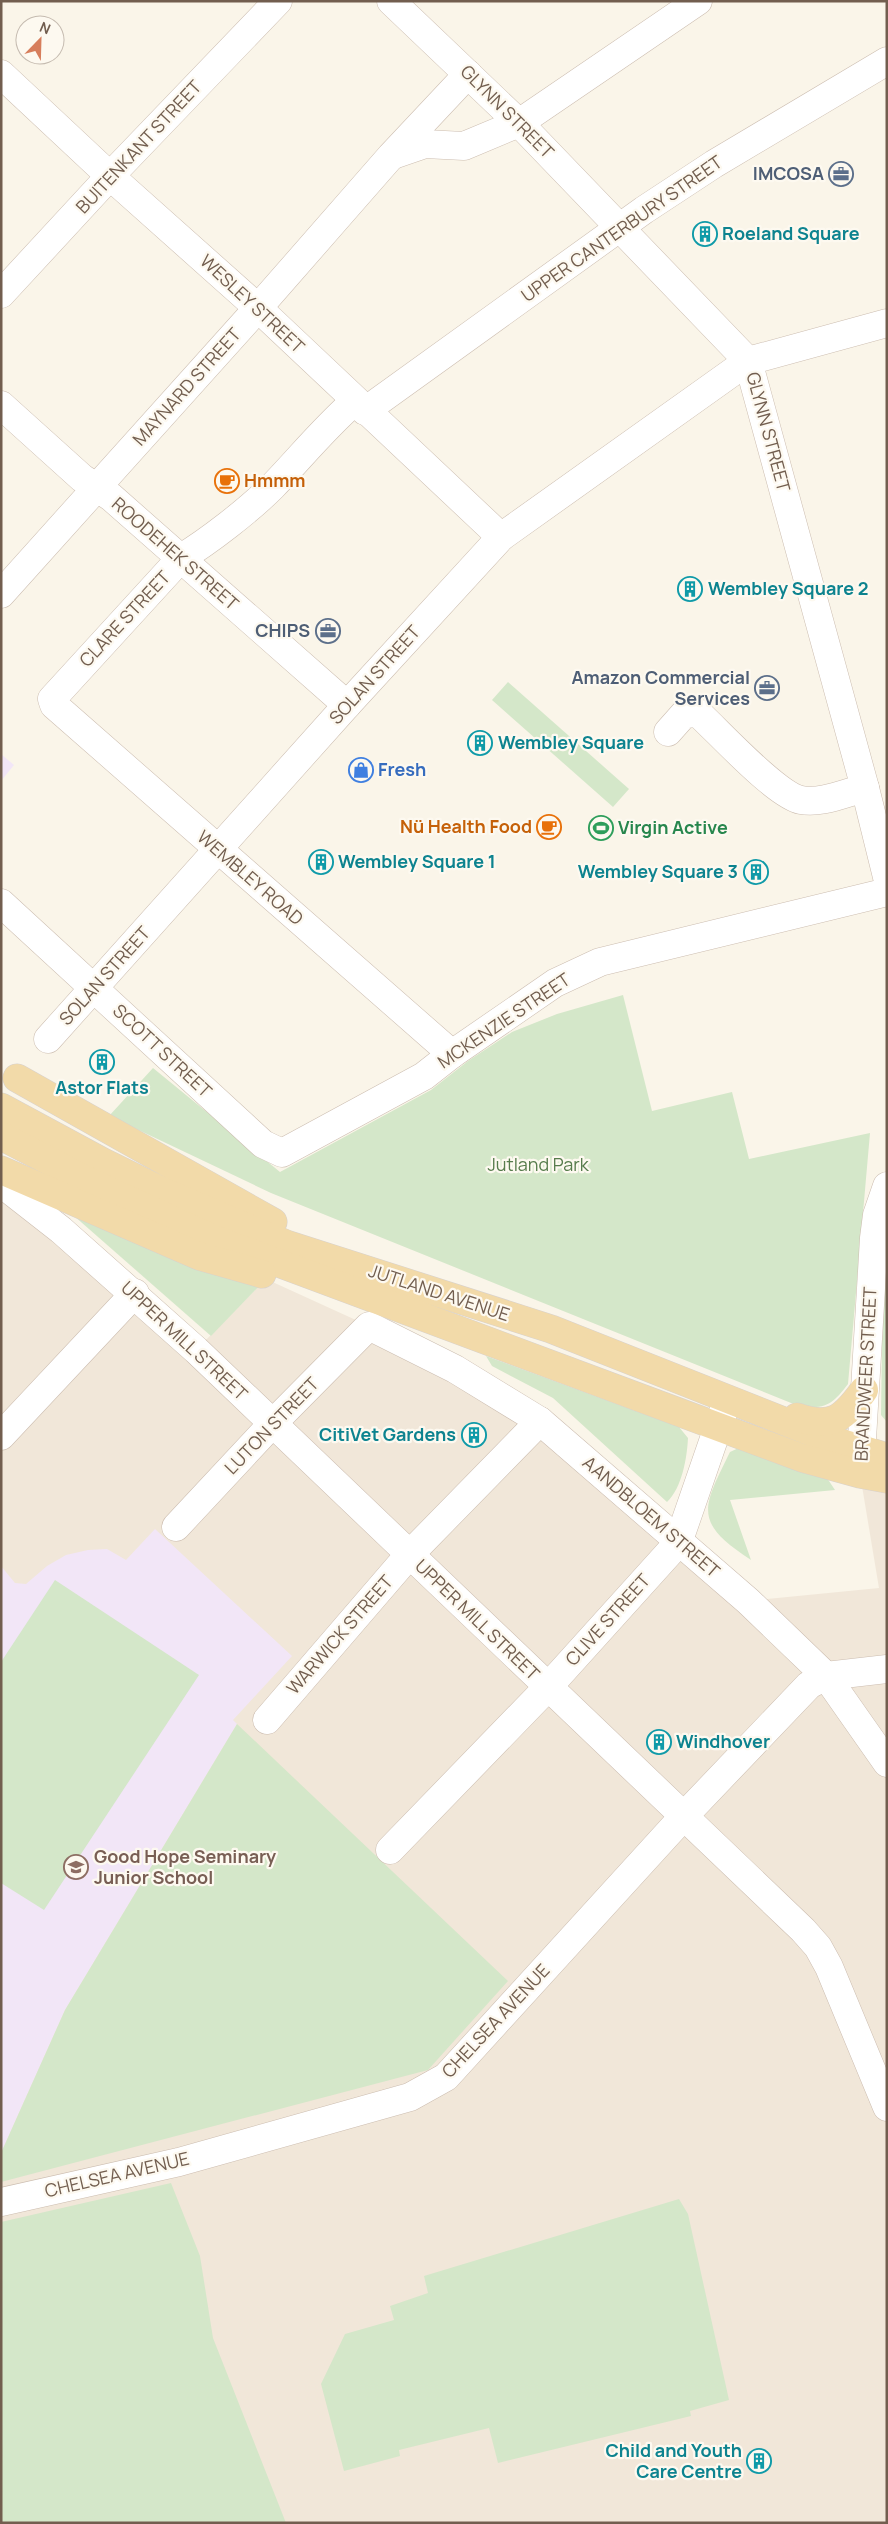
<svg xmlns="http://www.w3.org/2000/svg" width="888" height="2524" font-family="Manrope,sans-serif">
  <rect width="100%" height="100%" fill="#faf5e9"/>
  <path fill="#f1e7d9" d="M1,1183L196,1350L266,1279L369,1326L455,1369L748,1601L879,1588L860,1474L887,1479V2523H1Z"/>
  <g fill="#f2e6f7">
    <path d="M1,754L14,765L1,781Z"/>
    <path d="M155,1529L292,1656L233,1720L237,1724L65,2010L1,2153V1566L15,1583L26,1584L47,1566L66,1555L88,1550L107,1549L126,1560Z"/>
  </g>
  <g fill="#d4e7c9">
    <path d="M508,682L629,789L613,807L492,700Z"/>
    <path d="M623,995L652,1111L732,1092L749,1159L870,1133L848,1384C833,1404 826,1409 801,1407L271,1193L109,1116L153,1068L280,1172L431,1090L468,1061L512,1032L557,1014Z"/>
    <path d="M73,1215L266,1279L211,1336Z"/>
    <path d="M887,1271V1422L881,1415L883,1277Z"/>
    <path d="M486,1356L679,1427L688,1438C687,1458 682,1488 667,1502L553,1398L492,1366Z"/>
    <path d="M745,1445L825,1475L835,1490L730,1500L751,1560C693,1522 702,1509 730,1452Z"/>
    <path d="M55,1580L199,1675L44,1910L1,1883V1662Z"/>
    <path d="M237,1724L508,1981L428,2070L1,2182V2153L65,2010Z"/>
    <path d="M171,2183L200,2256L213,2338L286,2523H1V2222Z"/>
    <path d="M679,2199L688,2214L729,2400L690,2411L691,2416L498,2463L489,2428L399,2450L400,2456L344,2471L321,2384L345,2334L394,2320L390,2306L428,2293L424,2276Z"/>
  </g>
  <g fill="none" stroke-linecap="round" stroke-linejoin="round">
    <defs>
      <g id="minor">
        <path d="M391,1L519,123L748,361L865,788L887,877"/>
        <path d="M1,74L110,176L258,308L501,537"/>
        <path d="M393,155L425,144L464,146L519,123L698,1"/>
        <path d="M1,294L110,176L278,1"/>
        <path d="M355,401C325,427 300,458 272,487C249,510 209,541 181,558L52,699L54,705L452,1054"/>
        <path d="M1,405L82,478L111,497L347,705"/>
        <path d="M365,411L644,210L714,164L887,61"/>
        <path d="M1,594L258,308L391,156L468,74"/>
        <path d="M668,732L684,714L698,713C719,732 776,795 801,800C821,804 845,793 865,788"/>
        <path d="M1,903L263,1144L282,1153L424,1076L452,1054L555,983L600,962L887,892"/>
        <path d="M48,1039L347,705L501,537L748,361L887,323"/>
        <path d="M1,1183L61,1230L196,1350L803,1930L818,1947L829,1967L887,2107"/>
        <path d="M1,1436L135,1293"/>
        <path d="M860,1473L874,1238L877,1215L887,1186"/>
        <path d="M176,1527L272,1424L369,1326L455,1369L540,1421L748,1601L826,1676L887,1763"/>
        <path d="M267,1720L409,1555L540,1421"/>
        <path d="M390,1850L548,1687L678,1543L726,1404"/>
        <path d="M1,2202L179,2162L410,2097L446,2077L683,1817L809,1685L826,1676L887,1669"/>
      </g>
      <g id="major">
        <path d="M17,1078L273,1222"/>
        <path d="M1,1107L103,1162L164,1192L286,1244L551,1329L829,1439L887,1457"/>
        <path d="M1,1136L92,1183L214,1239L802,1458L860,1474L887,1479"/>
        <path d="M1,1170L199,1256L262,1274"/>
        <path d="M797,1417C832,1429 844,1418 864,1390"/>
      </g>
    </defs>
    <use href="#minor" stroke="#ccbdb0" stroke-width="29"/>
    <use href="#major" stroke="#d8d2ce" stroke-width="29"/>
    <use href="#minor" stroke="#fff" stroke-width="28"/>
    <use href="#major" stroke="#f2daa9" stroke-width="28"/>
  </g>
  <defs>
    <symbol id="office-ring" viewBox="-11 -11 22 22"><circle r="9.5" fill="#fdf9f0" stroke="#5c6f8a" stroke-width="1.5"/><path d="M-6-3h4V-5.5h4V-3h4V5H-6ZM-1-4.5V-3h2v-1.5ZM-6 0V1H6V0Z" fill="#5c6f8a"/></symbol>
    <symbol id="building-ring" viewBox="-11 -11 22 22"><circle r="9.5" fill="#fdf9f0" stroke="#0f9aa8" stroke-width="1.5"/><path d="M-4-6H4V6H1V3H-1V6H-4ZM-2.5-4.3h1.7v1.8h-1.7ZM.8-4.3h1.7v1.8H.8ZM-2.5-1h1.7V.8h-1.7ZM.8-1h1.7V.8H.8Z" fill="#0f9aa8"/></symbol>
    <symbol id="cafe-ring" viewBox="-11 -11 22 22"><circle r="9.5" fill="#fdf9f0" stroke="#e8710a" stroke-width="1.5"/><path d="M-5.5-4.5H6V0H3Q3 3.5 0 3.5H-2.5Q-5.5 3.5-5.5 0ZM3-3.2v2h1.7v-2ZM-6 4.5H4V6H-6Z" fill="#e8710a"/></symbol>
    <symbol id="shop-ring" viewBox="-11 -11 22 22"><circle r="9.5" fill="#fdf9f0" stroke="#3f7fe0" stroke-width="1.5"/><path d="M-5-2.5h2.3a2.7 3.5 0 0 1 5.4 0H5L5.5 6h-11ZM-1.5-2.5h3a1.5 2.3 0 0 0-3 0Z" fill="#3f7fe0"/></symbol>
    <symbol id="stadium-ring" viewBox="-11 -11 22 22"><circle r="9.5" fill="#fdf9f0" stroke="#2e9e5b" stroke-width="1.5"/><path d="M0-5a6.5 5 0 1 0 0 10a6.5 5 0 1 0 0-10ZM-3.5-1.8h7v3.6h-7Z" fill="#2e9e5b"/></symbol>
    <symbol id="school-ring" viewBox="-11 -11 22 22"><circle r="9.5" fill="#fdf9f0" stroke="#8d6e63" stroke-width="1.5"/><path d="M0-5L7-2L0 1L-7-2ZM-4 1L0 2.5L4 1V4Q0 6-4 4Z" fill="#8d6e63"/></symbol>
  </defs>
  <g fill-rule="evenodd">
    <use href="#office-ring" x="827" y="160" width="28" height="28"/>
    <use href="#building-ring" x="691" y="220" width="28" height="28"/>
    <use href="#cafe-ring" x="213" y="467" width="28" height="28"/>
    <use href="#building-ring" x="676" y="575" width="28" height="28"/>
    <use href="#office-ring" x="314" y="617" width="28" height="28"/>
    <use href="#office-ring" x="753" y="674" width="28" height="28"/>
    <use href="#building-ring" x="466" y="729" width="28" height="28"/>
    <use href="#shop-ring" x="347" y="756" width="28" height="28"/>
    <use href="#cafe-ring" x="535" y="813" width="28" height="28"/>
    <use href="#stadium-ring" x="587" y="814" width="28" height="28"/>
    <use href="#building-ring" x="307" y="848" width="28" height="28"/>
    <use href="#building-ring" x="742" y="858" width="28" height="28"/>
    <use href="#building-ring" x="88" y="1048" width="28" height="28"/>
    <use href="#building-ring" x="460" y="1421" width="28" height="28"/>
    <use href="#building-ring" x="645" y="1728" width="28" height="28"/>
    <use href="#school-ring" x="62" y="1853" width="28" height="28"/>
    <use href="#building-ring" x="745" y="2447" width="28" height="28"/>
  </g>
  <g text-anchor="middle" stroke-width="4.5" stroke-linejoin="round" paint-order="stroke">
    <g font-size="18" fill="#725e4f" stroke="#fdf9f0">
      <text transform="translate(507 112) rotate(45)" y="6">GLYNN STREET</text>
      <text transform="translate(139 147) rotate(-47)" y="6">BUITENKANT STREET</text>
      <text transform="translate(622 229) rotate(-35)" y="6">UPPER CANTERBURY STREET</text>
      <text transform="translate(252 304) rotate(43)" y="6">WESLEY STREET</text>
      <text transform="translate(187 387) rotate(-48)" y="6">MAYNARD STREET</text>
      <text transform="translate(768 432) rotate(75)" y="6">GLYNN STREET</text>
      <text transform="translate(175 554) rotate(41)" y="6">ROODEHEK STREET</text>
      <text transform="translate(125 619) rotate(-47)" y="6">CLARE STREET</text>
      <text transform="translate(375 675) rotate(-48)" y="6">SOLAN STREET</text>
      <text transform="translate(250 878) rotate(41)" y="6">WEMBLEY ROAD</text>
      <text transform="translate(105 976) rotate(-48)" y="6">SOLAN STREET</text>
      <text transform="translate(504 1021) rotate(-34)" y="6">MCKENZIE STREET</text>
      <text transform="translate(162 1051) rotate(43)" y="6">SCOTT STREET</text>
      <text transform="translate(439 1293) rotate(18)" y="6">JUTLAND AVENUE</text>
      <text transform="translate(184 1341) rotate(43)" y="6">UPPER MILL STREET</text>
      <text transform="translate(866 1374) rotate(-87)" y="6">BRANDWEER STREET</text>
      <text transform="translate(272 1426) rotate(-46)" y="6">LUTON STREET</text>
      <text transform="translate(651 1517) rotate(41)" y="6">AANDBLOEM STREET</text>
      <text transform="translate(477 1620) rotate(44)" y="6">UPPER MILL STREET</text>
      <text transform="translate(608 1620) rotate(-48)" y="6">CLIVE STREET</text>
      <text transform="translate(340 1635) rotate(-49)" y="6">WARWICK STREET</text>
      <text transform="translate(496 2021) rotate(-47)" y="6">CHELSEA AVENUE</text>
      <text transform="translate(117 2175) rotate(-13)" y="6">CHELSEA AVENUE</text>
    </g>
    <g font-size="18" font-weight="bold" fill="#4e5e75" stroke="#fdf9f0" text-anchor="end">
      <text x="824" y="180">IMCOSA</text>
      <text x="310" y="637">CHIPS</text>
      <text x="750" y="684">Amazon Commercial<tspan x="750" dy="21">Services</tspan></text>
    </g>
    <g font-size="18" font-weight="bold" fill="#0d838f" stroke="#fdf9f0" text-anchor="start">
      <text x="722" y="240">Roeland Square</text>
      <text x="708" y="595">Wembley Square 2</text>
      <text x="498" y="749">Wembley Square</text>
      <text x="338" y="868">Wembley Square 1</text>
      <text x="738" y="878" text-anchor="end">Wembley Square 3</text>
      <text x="102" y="1094" text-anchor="middle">Astor Flats</text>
      <text x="456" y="1441" text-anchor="end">CitiVet Gardens</text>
      <text x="676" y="1748">Windhover</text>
      <text x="742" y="2457" text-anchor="end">Child and Youth<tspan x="742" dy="21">Care Centre</tspan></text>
    </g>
    <g font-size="18" font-weight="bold" fill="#c56008" stroke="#fdf9f0" text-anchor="start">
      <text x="244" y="487">Hmmm</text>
      <text x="532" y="833" text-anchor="end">Nü Health Food</text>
    </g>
    <g font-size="18" font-weight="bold" fill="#366cbe" stroke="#fdf9f0" text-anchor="start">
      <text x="378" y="776">Fresh</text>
    </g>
    <g font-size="18" font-weight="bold" fill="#27864d" stroke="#fdf9f0" text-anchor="start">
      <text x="618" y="834">Virgin Active</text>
    </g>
    <g font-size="18" fill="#577c4c" stroke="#fdf9f0">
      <text x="538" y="1171">Jutland Park</text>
    </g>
    <g font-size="18" font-weight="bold" fill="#785e54" stroke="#fdf9f0" text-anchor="start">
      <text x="94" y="1863">Good Hope Seminary<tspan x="94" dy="21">Junior School</tspan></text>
    </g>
  </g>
  <rect width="888" height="2524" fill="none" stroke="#725e4f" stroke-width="5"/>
  <g transform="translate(40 40) rotate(23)"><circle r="24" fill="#fdf9f0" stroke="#c5bbb0"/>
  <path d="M0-4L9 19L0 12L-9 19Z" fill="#d77e5c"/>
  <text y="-8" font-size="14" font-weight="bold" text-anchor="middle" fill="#725e4f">N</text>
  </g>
</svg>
